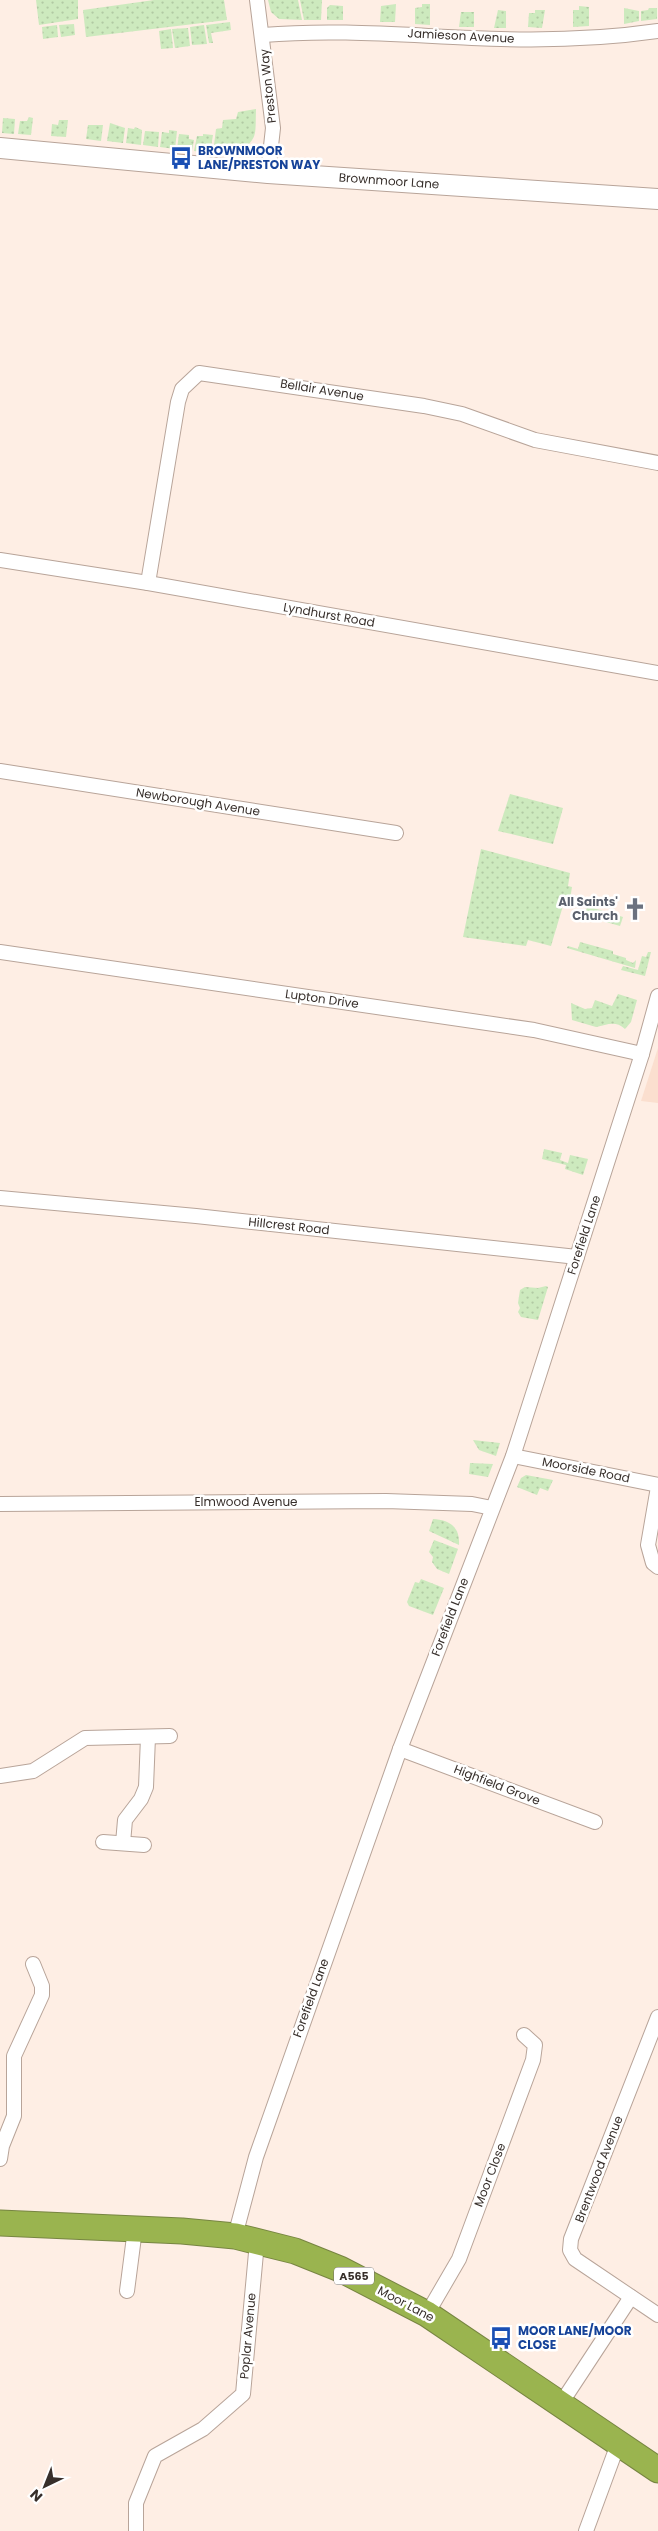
<svg xmlns="http://www.w3.org/2000/svg" width="658" height="2531" font-family="Poppins,sans-serif">
  <defs>
    <pattern id="green-dots" width="8" height="8" patternUnits="userSpaceOnUse" patternTransform="scale(1.25)"><rect width="8" height="8" fill="#cdeabe"/><path d="M2 2h.1M6 6h.1" fill="none" stroke="#b1c9a3" stroke-width="1.8" stroke-linecap="round"/></pattern>
  </defs>
  <rect width="100%" height="100%" fill="#feeee4"/>
  <path fill="#fbdfcf" d="M658,1048V1103L641,1101Z"/>
  <g fill="url(#green-dots)">
    <path d="M36,0H78V19L39,25Z"/>
    <path d="M154,0H224L227,20L86,37L83,10Z"/>
    <path d="M268,0H298L302,20L279,19L271,12Z"/>
    <path d="M300,0H322L321,20H304Z"/>
    <path d="M396,4L395,22H380L381,6Z"/>
    <path d="M422,4H430V25L415,24V8L422,7Z"/>
    <path d="M330,5L343,6V20H327V8Z"/>
    <path d="M579,6L589,7V26L573,27V10H579Z"/>
    <path d="M624,8L639,11V21L624,24Z"/>
    <path d="M649,8H657V19L641,21V11L648,10Z"/>
    <path d="M498,10L506,11V28H494Z"/>
    <path d="M535,10H545L542,28L528,27L529,13H535Z"/>
    <path d="M461,12H474V27H459Z"/>
    <path d="M230,22L231,30L211,33L213,43H209L206,25Z"/>
    <path d="M74,24L75,35L61,37L59,25Z"/>
    <path d="M57,25L58,37L43,39L42,27Z"/>
    <path d="M204,25L207,44L192,45L190,27Z"/>
    <path d="M188,28L190,46L175,48L172,29Z"/>
    <path d="M171,29L173,48L161,49L159,31Z"/>
    <path d="M256,109C255,137 259,138 235,155L213,153L216,129L222,128L223,120L236,119L238,112Z"/>
    <path d="M29,117L33,118L31,135L18,134L20,121H27Z"/>
    <path d="M3,118L15,119L14,134L2,133Z"/>
    <path d="M59,120H68L66,137L51,136L52,124L58,125Z"/>
    <path d="M110,123L125,128L123,143L107,141Z"/>
    <path d="M88,125H103L101,141L86,139Z"/>
    <path d="M135,127L142,130L141,145L126,143L128,128L134,129Z"/>
    <path d="M169,130L177,131L175,149L160,147L162,132L169,133Z"/>
    <path d="M145,131L159,132L158,147L143,145Z"/>
    <path d="M179,134L189,135V139L194,140L192,151L177,149Z"/>
    <path d="M203,134L213,135L210,153L194,151L197,136H203Z"/>
    <path d="M510,794L563,808L553,844L498,831Z"/>
    <path d="M481,849L570,873L568,886L572,887L570,899H565L551,946L528,940L526,946L463,937Z"/>
    <path d="M587,906L623,917L620,926L585,916Z"/>
    <path d="M580,942L613,951V954L626,958V960L633,963L636,960L635,968L567,948L568,946L578,949Z"/>
    <path d="M648,952H651L645,976L621,970L623,966L638,970L642,956L646,957Z"/>
    <path d="M618,994L637,1000L631,1022L625,1029C615,1020 607,1025 596,1027L572,1020L571,1003L585,1009L592,1008L595,1000L612,1006Z"/>
    <path d="M544,1149L562,1153L560,1160L568,1163L570,1155L588,1159L583,1175L565,1169L566,1165L542,1159Z"/>
    <path d="M546,1286L548,1287L538,1320L521,1317L518,1312L520,1308L518,1303L520,1290L525,1287L538,1288Z"/>
    <path d="M473,1440L500,1443L496,1456L479,1450Z"/>
    <path d="M470,1463L493,1464L488,1477L469,1474Z"/>
    <path d="M526,1475L553,1480L548,1491L540,1488L537,1495L517,1487L521,1478Z"/>
    <path d="M433,1519C450,1520 460,1527 459,1545L429,1531Z"/>
    <path d="M434,1540L458,1549L449,1574L437,1569L432,1562L433,1557L429,1552Z"/>
    <path d="M421,1579L444,1588L433,1615L409,1606L407,1602L415,1582L419,1583Z"/>
  </g>
  <g fill="none" stroke-linecap="round" stroke-linejoin="round">
    <defs>
      <g id="street">
        <path d="M257,0L273,128L268,173"/>
        <path d="M263,35C334,29 401,35 472,38C534,41 596,40 658,31"/>
        <path d="M0,560L148,583L658,673"/>
        <path d="M148,583L178,402L182,389L199,373L424,406L462,414L535,440L658,463"/>
        <path d="M0,771L396,833"/>
        <path d="M0,952L534,1030L642,1054"/>
        <path d="M0,1198L196,1216L577,1257"/>
        <path d="M513,1456L658,1485"/>
        <path d="M658,1487L648,1545L653,1563L658,1567"/>
        <path d="M0,1504L386,1501L472,1504L492,1508"/>
        <path d="M400,1749L595,1822"/>
        <path d="M0,1776L33,1771L85,1738L170,1736"/>
        <path d="M103,1842L144,1845"/>
        <path d="M123,1843L125,1820L141,1799L146,1787L148,1737"/>
        <path d="M658,2017L571,2239L570,2250L575,2259L658,2315"/>
        <path d="M0,2159L2,2146L14,2116V2056L42,1995V1986L33,1964"/>
        <path d="M235,2236L256,2157L400,1749L513,1456L642,1054L658,996"/>
        <path d="M127,2291L135,2229"/>
        <path d="M427,2314L459,2259L533,2060L535,2045L524,2035"/>
        <path d="M560,2405L631,2297"/>
        <path d="M136,2531V2503L155,2456L203,2429L243,2394L257,2242"/>
        <path d="M586,2531L618,2444"/>
      </g>
      <path id="secondary" d="M0,148L268,173L658,199"/>
      <path id="highway" d="M0,2223L182,2231L235,2236L295,2251L340,2269L427,2314L658,2470"/>
    </defs>
    <use href="#street" stroke="#b8a499" stroke-width="16"/>
    <use href="#secondary" stroke="#b8a499" stroke-width="22"/>
    <use href="#highway" stroke="#778542" stroke-width="27"/>
    <use href="#street" stroke="#fff" stroke-width="14"/>
    <use href="#secondary" stroke="#fff" stroke-width="20"/>
    <use href="#highway" stroke="#9ab44f" stroke-width="25"/>
  </g>
  <defs>
    <symbol id="bus-bare" viewBox="-9 -9 18 18"><path d="M-5-6H5V4H4V6H2V4H-2V6H-4V4H-5ZM-3.5-4V0h7V-4ZM-3.5 1.2v1.5H-2V1.2ZM2 1.2v1.5H3.5V1.2Z" fill="#1a4fb4" stroke="#fff" stroke-width="2.5" paint-order="stroke"/></symbol>
    <symbol id="church-bare" viewBox="-9 -9 18 18"><path d="M-1.2-6h2.4v3.5h3.3v2.4h-3.3V6h-2.4V-.1h-3.3v-2.4h3.3Z" fill="#6b7280" stroke="#fff" stroke-width="2.5" paint-order="stroke"/></symbol>
  </defs>
  <g fill-rule="evenodd">
    <use href="#bus-bare" x="165" y="142" width="32" height="32"/>
    <use href="#church-bare" x="619" y="893" width="32" height="32"/>
    <use href="#bus-bare" x="485" y="2322" width="32" height="32"/>
  </g>
  <g text-anchor="middle" stroke-width="5" stroke-linejoin="round" paint-order="stroke">
    <rect fill="#fff" stroke="#736d6b" stroke-width="1" x="334" y="2267.5" width="40" height="17" rx="4"/>
    <g font-size="11" font-weight="bold" fill="#372f2b">
      <text x="354" y="2280">A565</text>
    </g>
    <g font-size="12" fill="#372f2b" stroke="#fff">
      <text transform="translate(461 36) rotate(3)" y="4">Jamieson Avenue</text>
      <text transform="translate(268 86) rotate(-96)" y="4">Preston Way</text>
      <text transform="translate(389 181) rotate(4)" y="4">Brownmoor Lane</text>
      <text transform="translate(322 390) rotate(9)" y="4">Bellair Avenue</text>
      <text transform="translate(329 615) rotate(10)" y="4">Lyndhurst Road</text>
      <text transform="translate(198 802) rotate(9)" y="4">Newborough Avenue</text>
      <text transform="translate(322 999) rotate(8)" y="4">Lupton Drive</text>
      <text transform="translate(289 1226) rotate(6)" y="4">Hillcrest Road</text>
      <text transform="translate(584 1235) rotate(-72)" y="4">Forefield Lane</text>
      <text transform="translate(586 1470) rotate(11)" y="4">Moorside Road</text>
      <text x="246" y="1506">Elmwood Avenue</text>
      <text transform="translate(450 1617) rotate(-69)" y="4">Forefield Lane</text>
      <text transform="translate(497 1785) rotate(21)" y="4">Highfield Grove</text>
      <text transform="translate(311 1998) rotate(-70)" y="4">Forefield Lane</text>
      <text transform="translate(599 2169) rotate(-69)" y="4">Brentwood Avenue</text>
      <text transform="translate(490 2175) rotate(-69)" y="4">Moor Close</text>
      <text transform="translate(406 2304) rotate(28)" y="4">Moor Lane</text>
      <text transform="translate(248 2336) rotate(-85)" y="4">Poplar Avenue</text>
    </g>
    <g font-size="12" font-weight="bold" fill="#164399" stroke="#fff" text-anchor="start">
      <text x="198" y="155">BROWNMOOR<tspan x="198" dy="14">LANE/PRESTON WAY</tspan></text>
      <text x="518" y="2335">MOOR LANE/MOOR<tspan x="518" dy="14">CLOSE</tspan></text>
    </g>
    <g font-size="12" font-weight="bold" fill="#5b616d" stroke="#fff" text-anchor="end">
      <text x="618" y="906">All Saints'<tspan x="618" dy="14">Church</tspan></text>
    </g>
  </g>
  <g transform="translate(45 2486) rotate(223)" stroke="#ffffff" stroke-width="4" paint-order="stroke">
  <path d="M0-4L9 19L0 12L-9 19Z" fill="#372f2b"/>
  <text y="-8" font-size="14" font-weight="bold" text-anchor="middle" fill="#372f2b">N</text>
  </g>
</svg>
